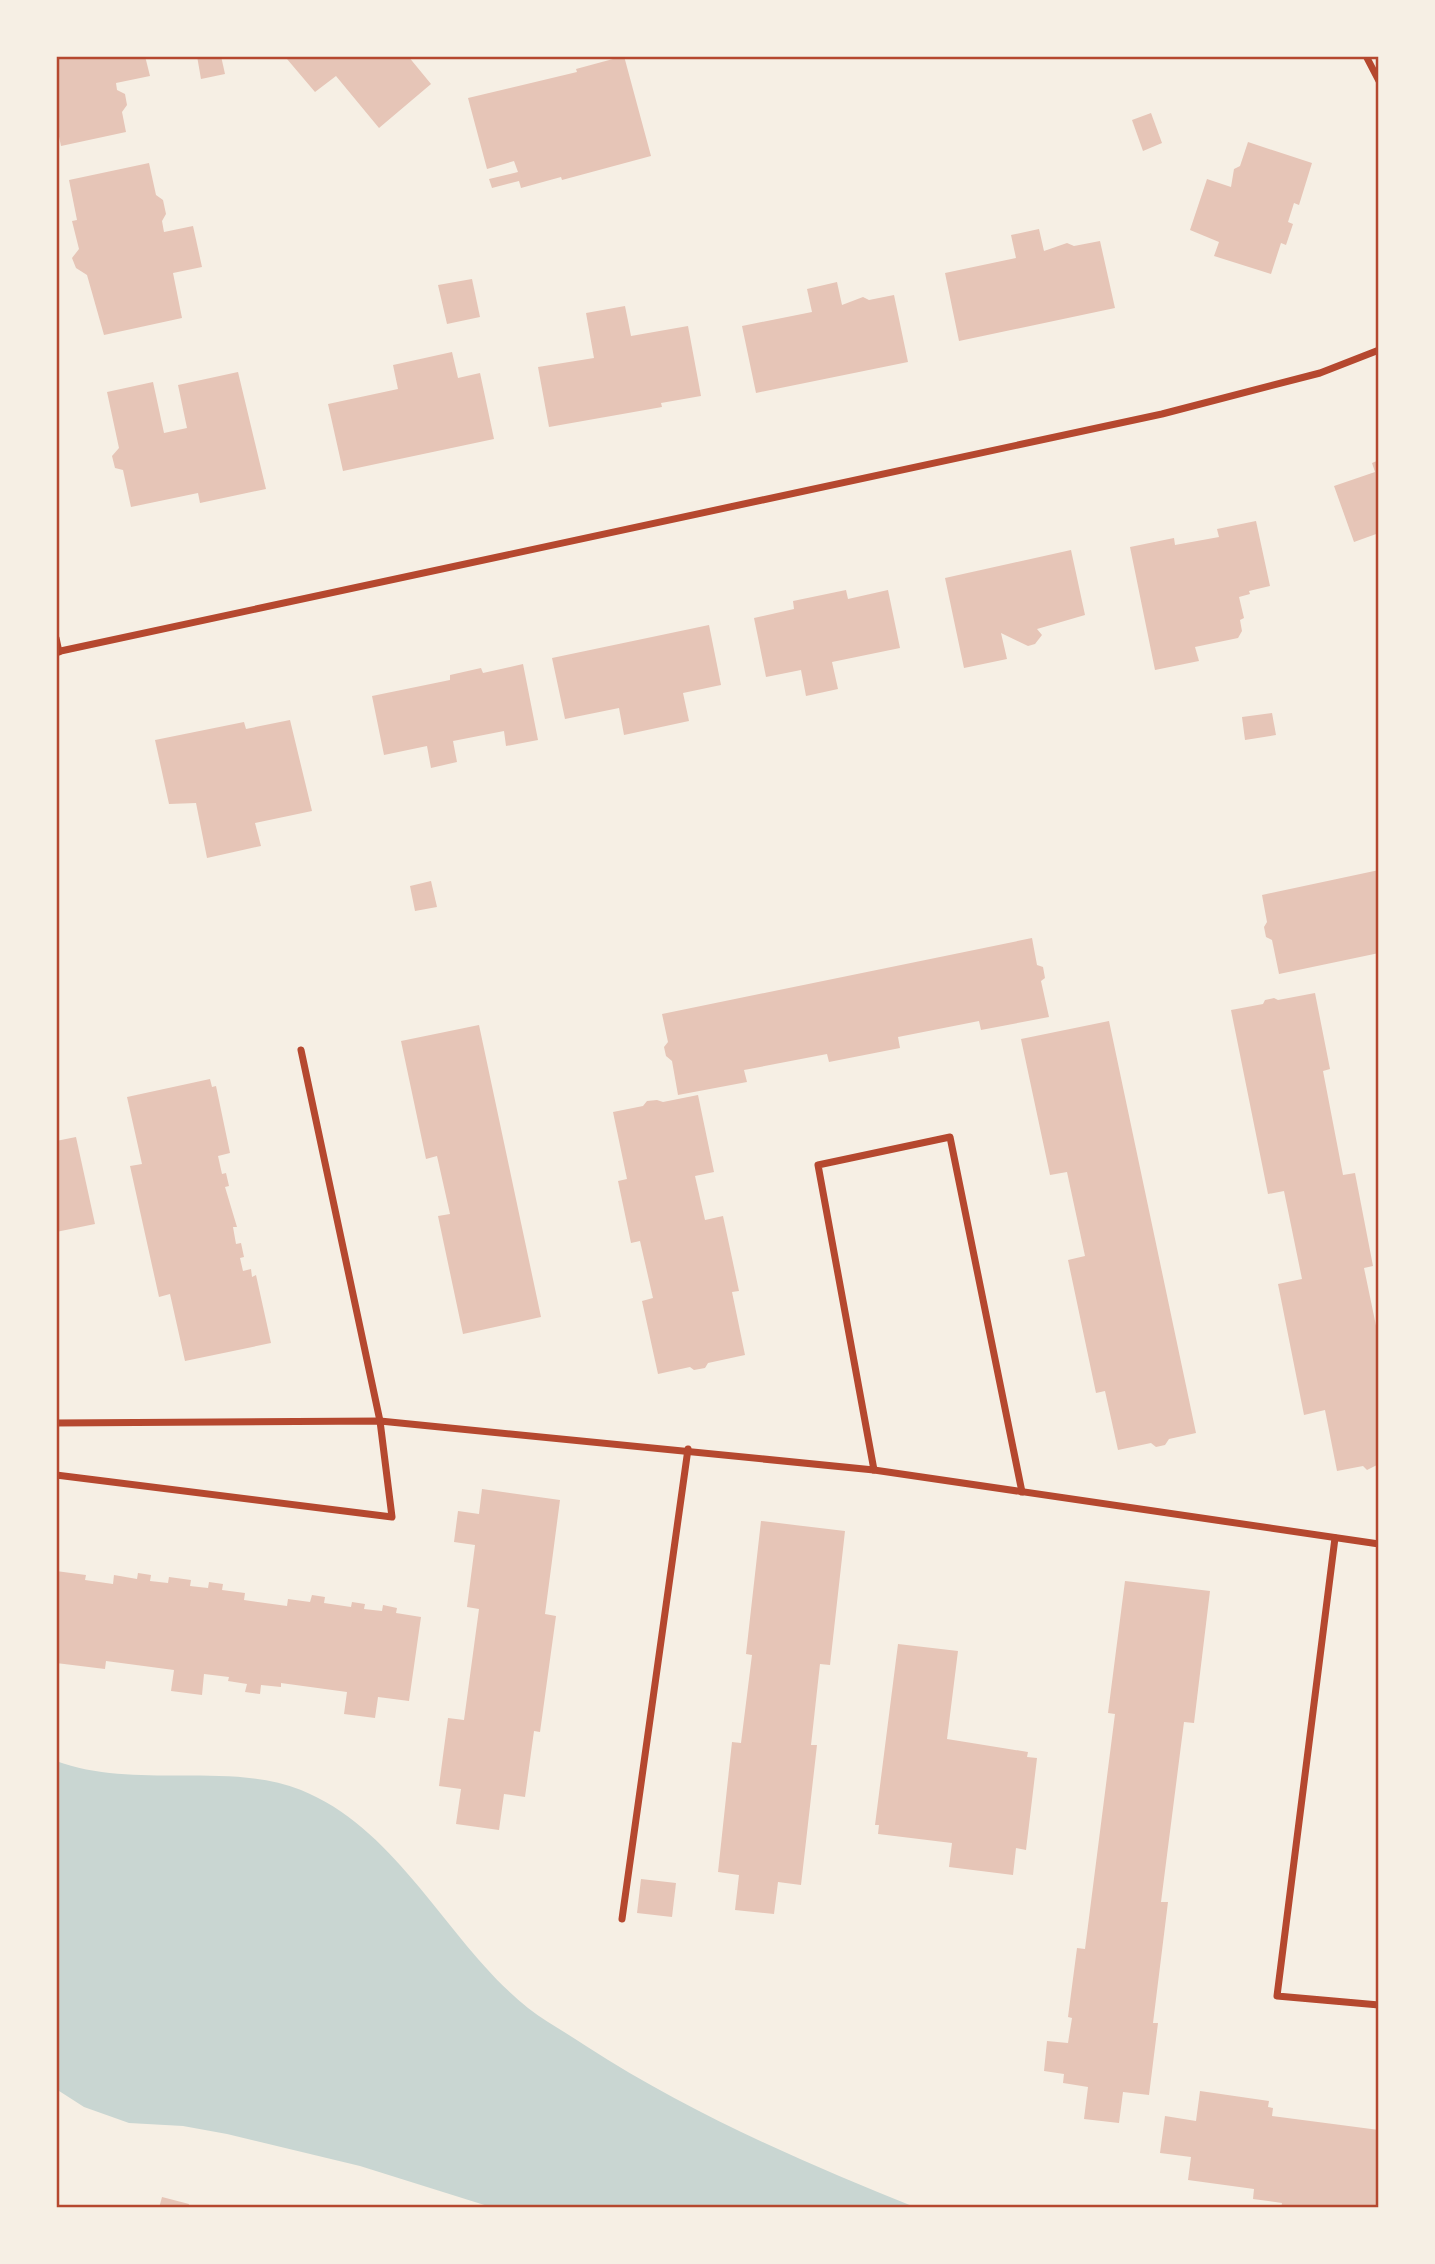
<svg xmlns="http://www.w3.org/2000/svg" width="1435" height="2264" font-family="Poppins,sans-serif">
  <rect width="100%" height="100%" fill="#f6efe4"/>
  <path fill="#c9d6d2" d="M56,1761C135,1790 229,1761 301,1790C400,1830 448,1944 528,2008C546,2022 567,2033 586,2046C691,2114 801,2161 917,2208H494L360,2166L227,2134L183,2126L129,2123L84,2107L56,2089Z"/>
  <g fill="#e6c5b7">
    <path d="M56,56H145L150,76L116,83L117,90L125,94L127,105L122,112L126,132L61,146L56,122Z"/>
    <path d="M197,56H221L225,74L201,79Z"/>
    <path d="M291,56H408L431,84L379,128L336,76L315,92L287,59Z"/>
    <path d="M624,56L651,156L562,180L561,177L521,188L519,181L492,188L489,179L518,172L514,161L487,169L468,98L577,72L576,69Z"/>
    <path d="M1151,113L1162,143L1143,151L1132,120Z"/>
    <path d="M1248,142L1312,163L1299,205L1294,203L1288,222L1293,224L1286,245L1281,243L1271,274L1214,256L1219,242L1190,230L1207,179L1231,187L1234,169L1240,166Z"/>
    <path d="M149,163L156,195L163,200L166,214L162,221L164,232L193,226L202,267L173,273L182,318L104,335L87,275L76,268L72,258L79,249L72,221L77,220L69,180Z"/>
    <path d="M1039,229L1044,251L1067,243L1074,246L1100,241L1115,308L959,341L945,273L1016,258L1011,235Z"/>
    <path d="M472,279L480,317L447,324L438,285Z"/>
    <path d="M837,282L842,305L863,297L869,300L894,295L908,362L756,393L742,326L812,312L807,289Z"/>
    <path d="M625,306L631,336L688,326L701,396L661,403L662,407L549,427L538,367L594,358L586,313Z"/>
    <path d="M452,352L458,378L480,373L494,439L343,471L328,404L398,389L393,365Z"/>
    <path d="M238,372L266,489L200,503L198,493L131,507L123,470L115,468L112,456L119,448L107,392L153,382L164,433L187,428L178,385Z"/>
    <path d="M1379,460V533L1354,542L1334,486L1375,472L1372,463Z"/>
    <path d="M1256,521L1270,586L1249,591L1250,594L1239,597L1244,618L1240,620L1242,631L1238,638L1195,647L1199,661L1155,670L1130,547L1174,538L1175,545L1219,537L1217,529Z"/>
    <path d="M1071,550L1085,615L1037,629L1042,635L1035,644L1028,646L1001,633L1007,659L964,668L945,578Z"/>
    <path d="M846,590L848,599L888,590L900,648L832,662L838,689L806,696L801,670L766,677L754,618L794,609L793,601Z"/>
    <path d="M709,625L721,685L683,693L689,721L624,735L619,708L565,719L552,658Z"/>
    <path d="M523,664L538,740L506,746L504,731L453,741L457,762L431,768L427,746L384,755L372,696L450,680V675L481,668L483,673Z"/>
    <path d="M1272,713L1276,735L1245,740L1242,717Z"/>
    <path d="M290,720L312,811L255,823L261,846L207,858L196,803L169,804L155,740L244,722L246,729Z"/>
    <path d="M1379,870V953L1279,974L1272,940L1266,937L1264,927L1267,922L1262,895Z"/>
    <path d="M431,881L437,907L415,911L410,886Z"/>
    <path d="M1032,938L1037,965L1043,967L1045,978L1041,981L1049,1017L981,1030L979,1021L898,1037L900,1048L829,1062L827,1054L744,1070L747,1082L678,1095L672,1061L666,1056L664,1047L668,1042L662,1014Z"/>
    <path d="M1315,993L1330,1069L1323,1071L1343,1175L1355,1173L1373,1266L1364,1268L1379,1340V1464L1367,1470L1363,1466L1337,1471L1325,1410L1304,1415L1278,1284L1302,1279L1284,1191L1268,1194L1231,1010L1263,1004L1265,1000L1274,998L1278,1000Z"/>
    <path d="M1109,1021L1196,1433L1169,1439L1165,1445L1156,1447L1151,1443L1118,1450L1105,1391L1096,1393L1068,1260L1085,1256L1067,1172L1050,1175L1021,1039Z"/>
    <path d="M479,1025L541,1317L463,1334L438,1216L450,1214L437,1156L426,1159L401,1041Z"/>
    <path d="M210,1079L212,1087L216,1086L230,1153L218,1156L222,1174L226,1173L229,1186L225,1187L237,1227H233L236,1244L241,1243L244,1257L240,1258L243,1271L251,1269L252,1277L256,1275L271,1343L185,1361L170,1294L159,1297L130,1166L142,1164L127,1097Z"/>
    <path d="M698,1095L714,1172L695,1176L705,1220L723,1216L739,1291L732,1292L745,1355L708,1363L705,1368L694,1370L690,1367L658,1374L642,1301L653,1298L640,1241L631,1243L618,1181L627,1179L613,1112L643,1106L647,1101L657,1100L663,1102Z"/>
    <path d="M76,1137L95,1224L56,1232V1141Z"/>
    <path d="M482,1489L560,1500L545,1614L556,1616L540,1732L534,1731L525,1797L504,1794L499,1830L456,1824L461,1789L439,1786L448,1718L464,1720L479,1609L467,1607L475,1545L454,1542L458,1511L479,1514Z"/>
    <path d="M761,1521L845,1531L830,1665L820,1664L811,1745H817L801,1885L778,1882L774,1914L735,1910L739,1875L718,1872L732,1742L741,1743L752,1655L746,1654Z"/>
    <path d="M56,1571L86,1575L85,1580L113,1584L114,1575L137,1579L138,1573L151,1575L150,1581L168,1583L169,1577L191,1580L190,1586L208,1588L209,1582L223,1584L222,1590L245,1593L244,1600L287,1606L288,1599L310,1602L312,1595L325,1597L324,1603L351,1607L352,1602L365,1604L364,1609L382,1611L383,1605L397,1608L396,1613L421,1617L409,1701L378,1697L375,1718L344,1714L347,1692L281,1683V1687L261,1685L260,1694L245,1692L247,1684L228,1681L229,1677L204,1674L202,1695L171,1691L174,1670L106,1661L105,1669L56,1663Z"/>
    <path d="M1125,1581L1210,1591L1194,1723L1184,1722L1161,1902H1168L1153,2023H1158L1149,2095L1123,2092L1119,2123L1084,2119L1088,2087L1063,2083L1064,2074L1044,2071L1047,2041L1068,2043L1072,2018L1068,2017L1077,1948L1085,1949L1115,1714L1108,1713Z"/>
    <path d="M898,1644L958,1651L947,1739L1028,1752L1027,1757L1037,1758L1026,1850L1016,1848L1013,1875L949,1867L952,1843L878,1834L879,1825H875Z"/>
    <path d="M641,1879L676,1883L672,1917L637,1913Z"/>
    <path d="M1200,2091L1269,2101L1268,2107L1273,2108L1272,2116L1379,2130V2208H1281L1282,2203L1253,2199L1254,2189L1188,2180L1191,2157L1160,2153L1165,2116L1196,2121Z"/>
    <path d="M162,2197L189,2204L188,2208H159Z"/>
  </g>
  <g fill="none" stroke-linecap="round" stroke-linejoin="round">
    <g stroke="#b5482f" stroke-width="7">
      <path d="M1366,56L1379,81"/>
      <path d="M56,638L59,652"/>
      <path d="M56,652L1162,414L1320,373L1379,350"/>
      <path d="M56,1423L380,1421L874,1470L1379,1544"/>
      <path d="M874,1470L818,1165L950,1137L1022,1492"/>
      <path d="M56,1475L392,1517L380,1421L301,1050"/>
      <path d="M1335,1538L1277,1996L1379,2005"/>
      <path d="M622,1919L688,1449"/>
    </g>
  </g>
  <rect width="1435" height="2264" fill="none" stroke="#f6efe4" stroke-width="116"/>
  <rect x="58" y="58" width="1319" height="2148" fill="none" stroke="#b5482f" stroke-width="2.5"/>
</svg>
